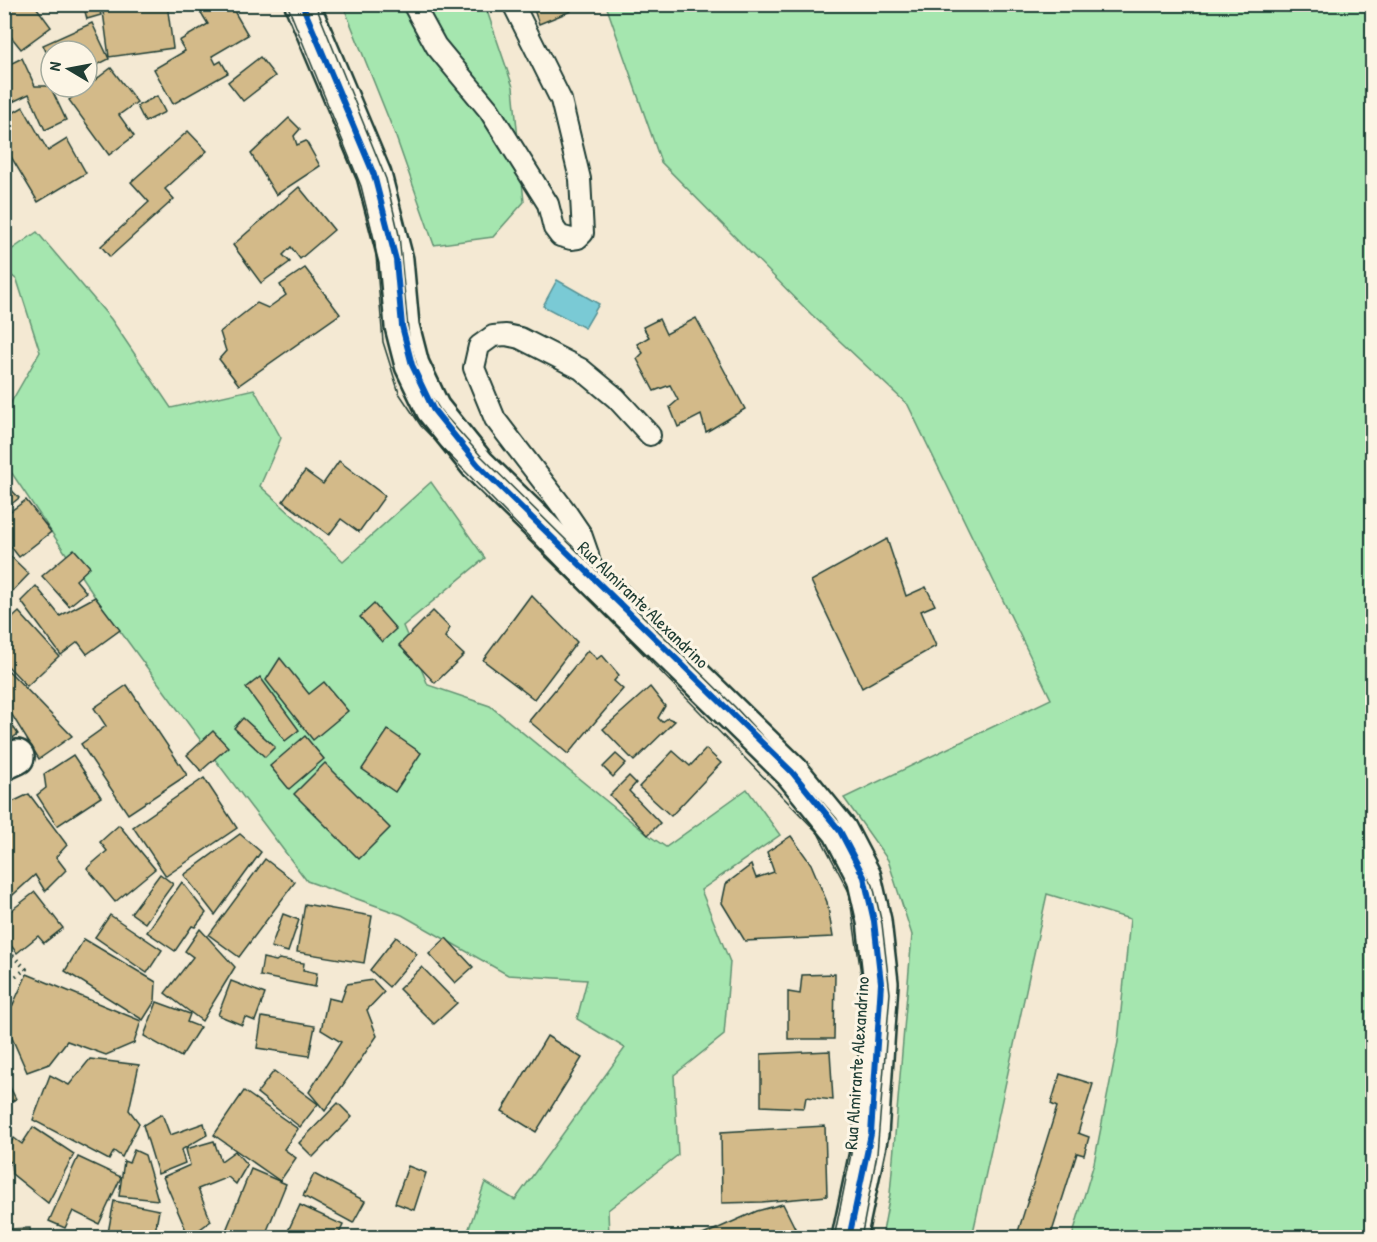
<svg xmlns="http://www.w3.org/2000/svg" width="1377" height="1242" font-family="'Patrick Hand',sans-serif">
  <rect width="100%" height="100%" fill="#f4e9d3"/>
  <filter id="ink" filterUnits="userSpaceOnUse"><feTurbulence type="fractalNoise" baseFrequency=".0167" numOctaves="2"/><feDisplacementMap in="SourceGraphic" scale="12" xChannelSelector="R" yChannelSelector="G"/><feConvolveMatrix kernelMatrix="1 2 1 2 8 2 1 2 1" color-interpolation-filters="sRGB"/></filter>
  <g filter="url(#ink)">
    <g fill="#a5e6af" stroke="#629272" stroke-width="1.5">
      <path d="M343,5H485L513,87L524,202L493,237L434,245L396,137Z"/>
      <path d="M606,5H1372V1237H1072L1094,1163L1118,1042L1130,919L1047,894L972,1237H882L890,1194L912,935L888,860L844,798L1051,699L908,405L811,314L661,162Z"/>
      <path d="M37,232L111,319L171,408L254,389L281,438L260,486L343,561L431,482L485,558L403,626L428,685L490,706L648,835L666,847L747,789L780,835L701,890L730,962L724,1035L674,1075L678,1155L608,1210L609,1237H466L485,1182L515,1200L625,1048L577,1019L587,980L508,975L402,915L307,881L207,749L95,597L5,463V413L40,352L17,280L5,270L4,255Z"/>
    </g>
    <path fill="#7acad5" stroke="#569295" stroke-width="1.5" d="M557,280L599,304L585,328L543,306Z"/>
    <g fill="#d3ba89" stroke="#1f3d34" stroke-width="1.5">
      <path d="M4,4H34L51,27L21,49L4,28Z"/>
      <path d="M83,4H98L101,15L87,19Z"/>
      <path d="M102,4H167L173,48L109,57Z"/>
      <path d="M211,4H230L248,35L212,56L216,64L221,61L228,73L173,104L154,69L185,51L179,41L208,24L200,11Z"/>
      <path d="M532,4H569L571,11L539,24Z"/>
      <path d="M92,23L109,59L87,70V51H51V62L43,45Z"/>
      <path d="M260,57L275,76L243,101L228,82Z"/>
      <path d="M22,58L35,86H50L66,120L45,130L29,94L4,106V67Z"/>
      <path d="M111,68L137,102L119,115L134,136L109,155L69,100Z"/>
      <path d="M157,96L165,112L145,122L137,106Z"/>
      <path d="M23,107L48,151L67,139L86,173L38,202L4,145V118Z"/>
      <path d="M289,118L300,129L294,136L297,145L306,141L320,166L276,195L251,154Z"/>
      <path d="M188,131L207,151L165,189L174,199L110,257L101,246L149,202L131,182Z"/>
      <path d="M299,187L334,230L300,259L291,247L283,255L290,262L261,283L233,245Z"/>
      <path d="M305,268L340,314L239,385L219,359L226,351L220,332L257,303L268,308L286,295L280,285Z"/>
      <path d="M696,318L745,409L706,432L701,415L678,427L670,407L678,400L670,385L654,391L637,359L643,353L637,344L649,337L643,327L659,319L666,334Z"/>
      <path d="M339,461L385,496L359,532L341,519L329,535L283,501L305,471L323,484Z"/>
      <path d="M4,482L19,498L4,510Z"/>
      <path d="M26,500L51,532L19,557L4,538V516Z"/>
      <path d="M887,539L906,596L926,587L935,605L921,611L936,646L862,688L811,581Z"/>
      <path d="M74,549L90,567L76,580L86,592L69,606L42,576Z"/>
      <path d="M4,550L29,574L4,600Z"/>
      <path d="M36,586L60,616L95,597L120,630L87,654L78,642L61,655L21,601Z"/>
      <path d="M531,595L577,642L534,699L483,660Z"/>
      <path d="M374,604L396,629L382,642L360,617Z"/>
      <path d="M433,611L450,628L445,637L464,655L435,683L399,645Z"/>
      <path d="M19,612L59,656L27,686L4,662V626Z"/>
      <path d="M588,650L597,659L602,655L619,675L614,681L623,689L568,754L529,721Z"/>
      <path d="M280,658L309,694L324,682L348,711L313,740L266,680Z"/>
      <path d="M4,666L72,736L39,759L4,702Z"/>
      <path d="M260,677L299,730L285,741L246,688Z"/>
      <path d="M127,685L187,775L128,814L81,744L106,726L94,708Z"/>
      <path d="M650,687L665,706L658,718L662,722L668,718L675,721L634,761L603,729Z"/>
      <path d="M4,713L18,734L4,744Z"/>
      <path d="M243,718L275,747L265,757L234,728Z"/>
      <path d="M388,730L421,753L395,792L362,769Z"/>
      <path d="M213,731L228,747L201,771L187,755Z"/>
      <path d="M305,736L324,759L289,789L270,766Z"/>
      <path d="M706,749L721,763L671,816L639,787L673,751L690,766Z"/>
      <path d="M616,754L626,763L613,777L603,767Z"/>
      <path d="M73,755L101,797L57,826L37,795L46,788L44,774Z"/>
      <path d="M325,763L390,828L359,859L294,794Z"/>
      <path d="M629,776L636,783L629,791L660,823L648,835L610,795Z"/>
      <path d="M204,778L237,828L166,876L133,827Z"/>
      <path d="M29,794L67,845L56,857L66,870L45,891L35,875L4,903V806Z"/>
      <path d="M119,825L155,869L115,902L87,868L107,851L100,842Z"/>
      <path d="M240,834L261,852L215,915L184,875Z"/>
      <path d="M791,836L811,864L827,902L833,937L745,941L722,903L726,884L751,865L756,878L774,872L767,852Z"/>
      <path d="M265,859L295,882L239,957L209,935Z"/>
      <path d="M160,874L173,884L145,923L131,913Z"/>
      <path d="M182,882L206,913L195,927L192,926L175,951L147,932Z"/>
      <path d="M35,892L63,928L44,943L38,936L17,953L4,937V916Z"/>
      <path d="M305,904L372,916L364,963L297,952Z"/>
      <path d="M283,914L299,920L288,952L271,947Z"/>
      <path d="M110,915L162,950L147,973L95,937Z"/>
      <path d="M200,929L235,967L202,1021L165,993L193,957L185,951Z"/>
      <path d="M396,937L417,954L389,987L370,970Z"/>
      <path d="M446,938L473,967L455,983L429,954Z"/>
      <path d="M84,939L156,982L155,1001L143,1020L65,971Z"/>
      <path d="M263,958L276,961L279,959L304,963L303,970L317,973L315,987L260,976Z"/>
      <path d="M422,967L457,1003L434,1024L399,989Z"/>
      <path d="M27,974L141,1021L134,1043L106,1055L67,1041L49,1064L27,1072L5,1022Z"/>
      <path d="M835,974L834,1039H788V992L800,994L802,975Z"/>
      <path d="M373,980L384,992L367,1010L377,1036L325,1111L309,1092L341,1042L321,1030L328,998L341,1001L347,984Z"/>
      <path d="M231,981L265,994L255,1021L245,1017L242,1025L218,1015Z"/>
      <path d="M157,1002L190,1014L187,1022L200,1027L181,1057L144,1036Z"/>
      <path d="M262,1017L315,1026L309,1056L257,1048Z"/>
      <path d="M547,1036L582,1058L536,1132L502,1111Z"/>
      <path d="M830,1051L833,1100L806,1097L804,1108L761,1106V1054Z"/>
      <path d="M90,1059L139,1065L129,1110L139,1123L122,1157L114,1151L109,1160L33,1120L50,1075L69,1085Z"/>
      <path d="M274,1071L318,1104L300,1127L257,1093Z"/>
      <path d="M1060,1074L1093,1084L1078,1133L1089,1137L1084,1155L1077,1153L1050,1238H1024L1017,1235L1057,1107L1051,1104Z"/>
      <path d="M4,1076L16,1099L4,1106Z"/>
      <path d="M244,1091L298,1129L284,1149L296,1158L280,1181L214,1135Z"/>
      <path d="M338,1103L352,1117L313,1157L299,1143Z"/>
      <path d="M162,1114L170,1135L204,1123L207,1135L181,1150L185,1163L158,1174L143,1125Z"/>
      <path d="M825,1126L827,1196L762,1202L722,1203L721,1132Z"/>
      <path d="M33,1127L74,1154L48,1203L12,1174L11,1162L4,1159V1151L14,1138L22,1144Z"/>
      <path d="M214,1141L221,1161L235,1151L247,1165L236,1184L228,1177L198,1189L211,1221L189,1237L163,1177L190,1165L186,1149Z"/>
      <path d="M134,1150L145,1155L158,1200L119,1196L124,1161L129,1163Z"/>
      <path d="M78,1157L121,1177L99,1224L73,1211L65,1228L49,1221Z"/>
      <path d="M408,1166L426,1173L414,1210L395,1203Z"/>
      <path d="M251,1169L286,1184L264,1238H223Z"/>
      <path d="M314,1174L365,1201L353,1223L303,1196Z"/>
      <path d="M4,1197H7L9,1229L30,1228L31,1238H4Z"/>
      <path d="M114,1201L159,1210L154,1238H107Z"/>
      <path d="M783,1204L800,1238H696L757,1211Z"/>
      <path d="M300,1205L343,1225L337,1238H302L288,1231Z"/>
      <path d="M102,1234V1238H63V1235Z"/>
    </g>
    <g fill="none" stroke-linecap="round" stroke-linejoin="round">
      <defs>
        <g id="service">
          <path d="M413,4L436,46L489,110L548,204L554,228L560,236L571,239L578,238L583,233L580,179L561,100L514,6"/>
          <path d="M591,572L588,554L581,534L564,509L495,419L474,368L479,346L493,336L506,335L520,338L581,369L616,398L650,435"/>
        </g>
        <path id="minor" d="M4,763L17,757"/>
        <path id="tertiary" d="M302,4L374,175L396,260L402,326L412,365L433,409L478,465L792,772L840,831L864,877L874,921L881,983L871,1134L849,1238"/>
      </defs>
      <use href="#service" stroke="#1f3d34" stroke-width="24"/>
      <use href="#minor" stroke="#1f3d34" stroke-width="38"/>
      <use href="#tertiary" stroke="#1f3d34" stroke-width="38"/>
      <path stroke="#1f3d34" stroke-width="4" stroke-dasharray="1.5 4.5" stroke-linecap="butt" d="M4,947L26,969L4,985"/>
      <use href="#service" stroke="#fcf5e5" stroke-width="20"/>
      <use href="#minor" stroke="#fcf5e5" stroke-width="33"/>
      <use href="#tertiary" stroke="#fcf5e5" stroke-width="33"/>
      <g stroke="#1f3d34" stroke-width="1.5">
        <path d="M287,4L361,186L375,243L383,342L399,393L421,426L818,833L849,892L864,995L851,1154L834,1238"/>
        <path d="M315,4L386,179L399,235L409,339L422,382L440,410L480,455L735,707L811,789L837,819L873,885L882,924L890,993L877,1154L861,1238"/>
      </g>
      <defs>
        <path id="cycleway" d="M302,4L374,175L396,260L402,326L412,365L433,409L478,465L792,772L840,831L864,877L874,921L881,983L871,1134L849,1238"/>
      </defs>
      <use href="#cycleway" stroke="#fcf5e5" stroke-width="10"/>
      <use href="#cycleway" stroke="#0057b8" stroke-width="6"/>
    </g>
  </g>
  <g text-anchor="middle" stroke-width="6" stroke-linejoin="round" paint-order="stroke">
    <g font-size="18" fill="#1f3d34" stroke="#fcf5e5">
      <text transform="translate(643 605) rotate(44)" y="6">Rua Almirante Alexandrino</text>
      <text transform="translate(857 1063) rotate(-86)" y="6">Rua Almirante Alexandrino</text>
    </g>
  </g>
  <rect width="1377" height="1242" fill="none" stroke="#fcf5e5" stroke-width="24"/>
  <rect x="12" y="12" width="1353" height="1218" fill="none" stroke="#1f3d34" stroke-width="2" filter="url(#ink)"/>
  <g transform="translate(69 69) rotate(280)"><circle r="28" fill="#fcf5e5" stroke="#a4ab9e" stroke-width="1.5"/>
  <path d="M0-4.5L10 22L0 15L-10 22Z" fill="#1f3d34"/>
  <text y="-9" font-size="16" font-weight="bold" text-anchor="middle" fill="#1f3d34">N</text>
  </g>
</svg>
